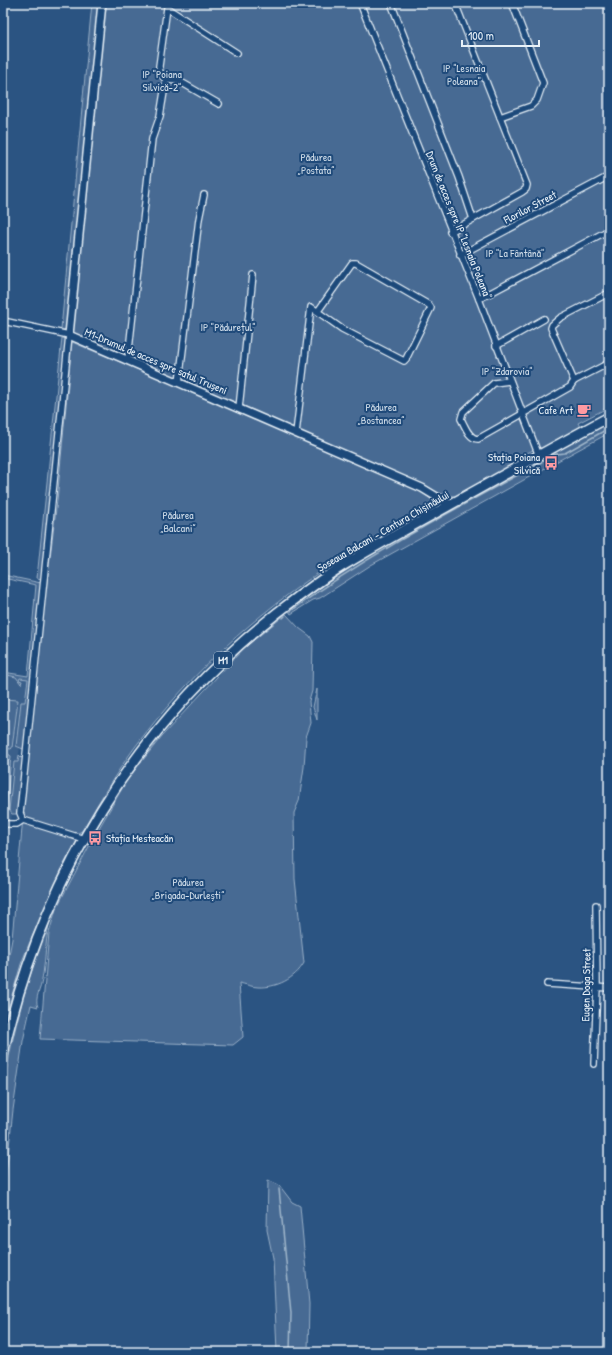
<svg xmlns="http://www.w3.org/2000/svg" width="612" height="1355" font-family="'Patrick Hand',sans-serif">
  <rect width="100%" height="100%" fill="#2b5482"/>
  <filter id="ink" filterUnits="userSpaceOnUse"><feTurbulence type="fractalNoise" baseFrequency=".025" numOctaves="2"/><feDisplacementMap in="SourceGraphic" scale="8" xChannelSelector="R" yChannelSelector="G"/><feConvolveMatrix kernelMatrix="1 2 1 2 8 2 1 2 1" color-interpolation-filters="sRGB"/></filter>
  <g filter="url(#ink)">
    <path fill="#3a608b" d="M3,674L28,679L11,821H3Z"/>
    <g fill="#476b93" stroke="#98aec6">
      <path d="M92,3H100L66,330L61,329Z"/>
      <path d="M106,3H609V407L578,423L580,427L543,449L537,446L533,448V450L525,454L524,459L458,496C433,497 382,468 357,457C281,424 206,391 131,358L127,354L124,356L74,335L73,332Z"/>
      <path d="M62,338L67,339L42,579L37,578Z"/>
      <path d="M72,342L201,396L420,491L432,500L434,505L432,508C398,527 362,545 329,566C255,614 188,676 135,747C115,774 99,802 82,831L76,834L73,839L77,841L64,864L29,944L21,964L3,1026V988L12,939L37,662L57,501Z"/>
      <path d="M609,422V433L554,463L552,458L554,453Z"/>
      <path d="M546,461L549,466L371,565L320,598L313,600L291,614L289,611C365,551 454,510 538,462Z"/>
      <path d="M3,575L41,583L25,745L23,749L16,746L21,702H25L28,679L20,678L19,680L22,681L21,684L16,677L3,674V672L28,676L36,585L3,578Z"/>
      <path d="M286,614L299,628L310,636L313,642L312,691L309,701L311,723L306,737L304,767L299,801L294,813L295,879L304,963C295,979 276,988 258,987C252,987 245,984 239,983L243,1037L233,1045L40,1039L49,933L56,909L95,835L127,780L162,736L244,648Z"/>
      <path d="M317,689V720L313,707Z"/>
      <path d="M3,699L18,700L12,748L11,749L3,748Z"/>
      <path d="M3,753L8,754L11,756L6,812L3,813Z"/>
      <path d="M19,755L23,759L18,812L16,814H12L9,810L14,762H18Z"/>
      <path d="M51,916C45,937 46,959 42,980C41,989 34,998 38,1007L31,1005L23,1041L13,1110L3,1202V1091C12,1032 29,972 51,916Z"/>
      <path d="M268,1180L279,1185L292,1202L300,1206L309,1304L308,1352H277L273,1258L267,1230Z"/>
    </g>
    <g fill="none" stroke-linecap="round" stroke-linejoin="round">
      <g stroke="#a0b6cb" stroke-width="1.5">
        <path d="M291,611C374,550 466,504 556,454L565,453L609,428"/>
        <path d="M283,618L285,616"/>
        <path d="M279,1189L291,1313L290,1352"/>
      </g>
      <defs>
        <g id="minor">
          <path d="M360,3L479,299L539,456"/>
          <path d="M391,3L459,177L473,219"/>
          <path d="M166,80L179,81L219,104"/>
          <path d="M500,117L531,106L537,100L543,83L512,3"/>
          <path d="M450,232L522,192L526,189L527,185L455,3"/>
          <path d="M460,255L609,176"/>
          <path d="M479,299L609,230"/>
          <path d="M3,321L69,335L20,813L23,820L84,839"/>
          <path d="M496,346L544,319"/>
          <path d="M128,359L152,139L160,116L166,80L160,73L159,66L167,8L237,53"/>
          <path d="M509,381L494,383L463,412L461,419C465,426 469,439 478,439L570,387L574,381L609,363"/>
          <path d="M574,381L551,328L552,325L560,318L609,293"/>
          <path d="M179,382L199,219L204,195"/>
          <path d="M239,408L253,275"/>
          <path d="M296,433L311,307L342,329L404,361L406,359L431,308L429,305L356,263H352L318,311"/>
          <path d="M3,824H17L23,820"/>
          <path d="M547,984L609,988"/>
          <path d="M594,1064L597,987L596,905"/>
        </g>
        <path id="tertiary" d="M102,3L69,335L422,488L450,505"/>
        <path id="trunk" d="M3,1053C43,876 135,726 277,613C299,596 321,579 344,565C378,544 414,525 448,506C502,476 555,446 609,417"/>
      </defs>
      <use href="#minor" stroke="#e8f1f8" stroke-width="8"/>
      <use href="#tertiary" stroke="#e8f1f8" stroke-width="10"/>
      <use href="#trunk" stroke="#e8f1f8" stroke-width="12"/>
      <use href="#minor" stroke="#1f4a7a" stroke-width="5.5"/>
      <use href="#tertiary" stroke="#1f4a7a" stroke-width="7"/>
      <use href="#trunk" stroke="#1f4a7a" stroke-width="9"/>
    </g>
  </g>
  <defs>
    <symbol id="cafe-bare" viewBox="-9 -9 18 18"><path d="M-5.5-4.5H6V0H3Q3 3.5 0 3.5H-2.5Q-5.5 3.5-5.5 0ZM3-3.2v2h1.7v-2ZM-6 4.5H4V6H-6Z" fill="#ff9aa2" stroke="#1f4a7a" stroke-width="2.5" paint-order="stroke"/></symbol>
    <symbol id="bus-bare" viewBox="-9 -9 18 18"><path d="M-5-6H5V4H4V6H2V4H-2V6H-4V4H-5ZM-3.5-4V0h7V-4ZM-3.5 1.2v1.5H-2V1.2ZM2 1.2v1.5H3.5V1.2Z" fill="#ff9aa2" stroke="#1f4a7a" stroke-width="2.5" paint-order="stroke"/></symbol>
  </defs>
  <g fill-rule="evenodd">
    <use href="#cafe-bare" x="574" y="400" width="20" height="20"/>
    <use href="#bus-bare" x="541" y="453" width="20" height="20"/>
    <use href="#bus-bare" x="85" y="828" width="20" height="20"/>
  </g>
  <g text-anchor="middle" stroke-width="4" stroke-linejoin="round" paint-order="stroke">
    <rect fill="#1f4a7a" stroke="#acbfd2" stroke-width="1" x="214" y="652" width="18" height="16" rx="3"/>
    <g font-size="10" font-weight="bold" fill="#e8f1f8">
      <text x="223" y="664">M1</text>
    </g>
    <g font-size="11" fill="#d0dde9" stroke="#1f4a7a">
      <text x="464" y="72">IP "Lesnaia<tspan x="464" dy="13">Poleana"</tspan></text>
      <text x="162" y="78">IP "Poiana<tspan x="162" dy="13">Silvică-2"</tspan></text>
      <text x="316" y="161">Pădurea<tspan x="316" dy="13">„Postata”</tspan></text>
      <text x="515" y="257">IP "La Fântână"</text>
      <text x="228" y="331">IP "Pădurețul"</text>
      <text x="507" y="375">IP "Zdarovia"</text>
      <text x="381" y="411">Pădurea<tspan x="381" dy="13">„Bostancea”</tspan></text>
      <text x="178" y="519">Pădurea<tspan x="178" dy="13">„Balcani”</tspan></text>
      <text x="188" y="886">Pădurea<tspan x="188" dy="13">„Brigada-Durlești”</tspan></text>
    </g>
    <g font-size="11" fill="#e8f1f8" stroke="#1f4a7a">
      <text transform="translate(530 207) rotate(-28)" y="4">Florilor Street</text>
      <text transform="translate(459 225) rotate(68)" y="4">Drum de acces spre IP "Lesnaia Poleana"</text>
      <text transform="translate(156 361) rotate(23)" y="4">M1-Drumul de acces spre satul Trușeni</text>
      <text transform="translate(383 531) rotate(-30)" y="4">Șoseaua Balcani - Centura Chișinăului</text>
      <text transform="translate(586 985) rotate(-89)" y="4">Eugen Doga Street</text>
    </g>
    <g font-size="11" fill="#e8f1f8" stroke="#1f4a7a" text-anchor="end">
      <text x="573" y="414">Cafe Art</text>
      <text x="540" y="461">Stația Poiana<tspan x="540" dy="13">Silvică</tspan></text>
      <text x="106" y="842" text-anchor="start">Stația Mesteacăn</text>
    </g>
  </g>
  <rect width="612" height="1355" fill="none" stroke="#1f4a7a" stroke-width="16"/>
  <rect x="8" y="8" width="596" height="1339" fill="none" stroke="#e8f1f8" stroke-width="1.5" filter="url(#ink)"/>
  <path d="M462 40v6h77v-6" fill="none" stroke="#e8f1f8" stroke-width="2"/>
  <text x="468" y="40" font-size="12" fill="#e8f1f8" stroke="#1f4a7a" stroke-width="3" paint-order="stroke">100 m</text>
</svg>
